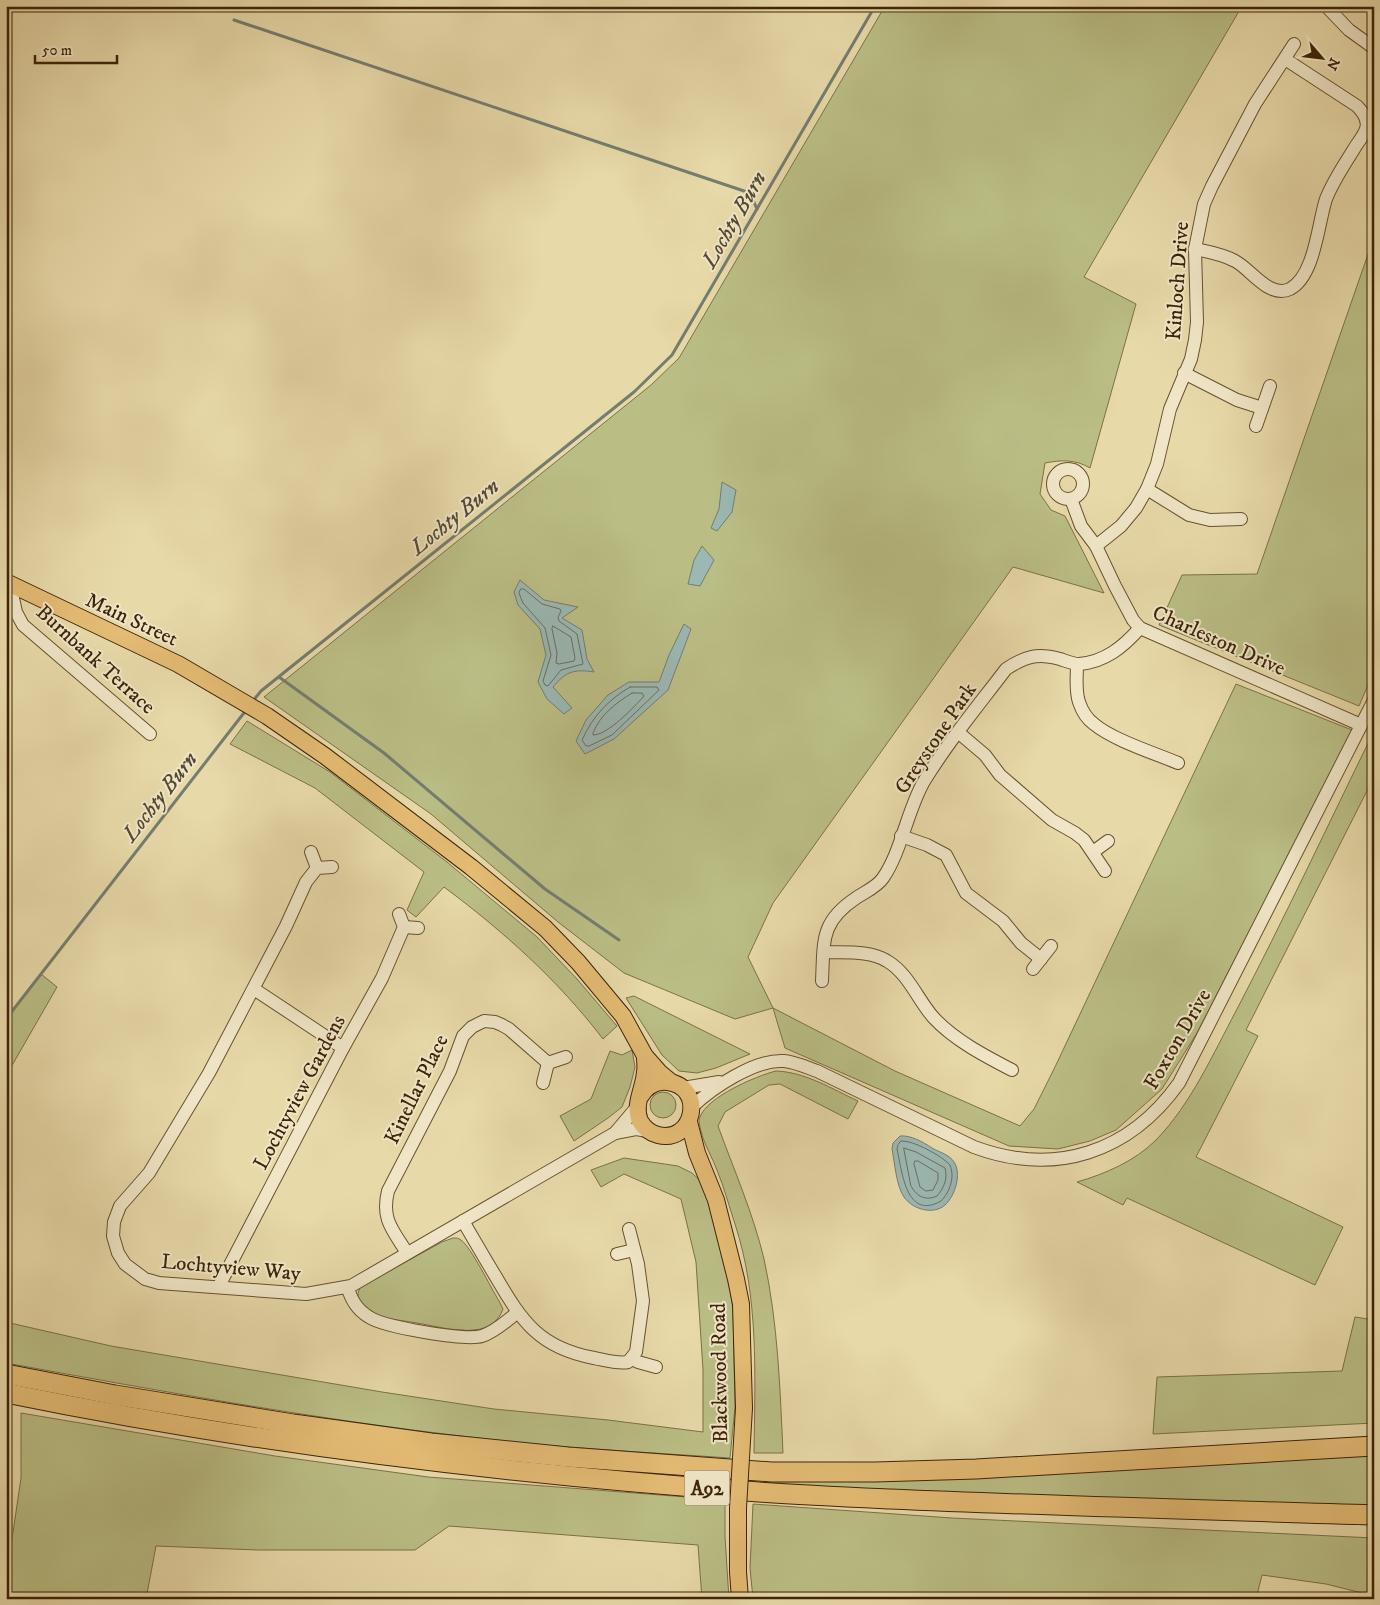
<svg xmlns="http://www.w3.org/2000/svg" width="1380" height="1605" font-family="'IM FELL DW Pica',serif">
  <rect width="100%" height="100%" fill="#e8d9a9"/>
  <filter id="stains"><feTurbulence type="fractalNoise" baseFrequency=".004" numOctaves="4"/><feColorMatrix values="0 0 0 0 .2 0 0 0 0 .09 0 0 0 0 .02 0 0 0 .5 -.17"/></filter>
  <radialGradient id="worn" r=".72"><stop offset=".6" stop-color="#630" stop-opacity="0"/><stop offset="1" stop-color="#630" stop-opacity=".3"/></radialGradient>
  <g fill="#babe85" stroke="#7c7146">
    <path d="M885,6H1242L1084,277L1136,304L1090,468C1075,459 1061,460 1045,463L1040,494L1051,510L1065,516L1104,593L1013,567L773,903L748,957L773,1008L895,1071L1020,1126L1034,1109L1055,1067L1236,684L1352,730L1197,1033L1162,1089L1116,1130L1090,1141L1058,1149L1009,1146L785,1048L773,1008L735,1019L624,973L558,922L431,814L264,697L651,385L679,358Z"/>
    <path d="M1374,237V671L1359,706L1159,625L1182,575L1257,574Z"/>
    <path d="M247,721L330,772L447,862L537,937L577,979L617,1026L603,1039C558,980 503,931 444,887L416,917L407,910L424,872L315,788L230,744Z"/>
    <path d="M1374,731V777L1246,1030L1258,1036L1196,1157L1343,1227L1315,1285L1127,1198L1123,1205L1077,1182C1105,1174 1135,1161 1156,1140C1191,1104 1213,1054 1236,1011C1284,919 1328,825 1374,731Z"/>
    <path d="M41,974L57,987L6,1076V1019Z"/>
    <path d="M634,996L750,1054L716,1068L697,1073L679,1071L662,1055L626,998Z"/>
    <path d="M632,1050L635,1067L630,1087L622,1107L608,1118L574,1141L560,1116L591,1099L610,1051L622,1055Z"/>
    <path d="M776,1071C805,1072 832,1089 858,1101L848,1119L780,1084L769,1085L725,1112L718,1126C734,1170 753,1213 764,1259C778,1323 780,1388 783,1453H754C755,1376 759,1297 735,1224C729,1206 724,1187 717,1170C712,1157 704,1144 701,1131C700,1127 698,1120 700,1117C707,1097 756,1076 776,1071Z"/>
    <circle cx="663" cy="1105" r="13"/>
    <path d="M624,1158L678,1166L692,1173L704,1184L726,1256L733,1310L735,1407L730,1458C643,1452 556,1448 469,1437C314,1419 160,1391 6,1363V1323H10L111,1346L382,1392L494,1409L608,1420L703,1432V1370L696,1262L681,1199L624,1174L601,1187L591,1170Z"/>
    <path d="M453,1238C457,1238 458,1238 461,1240C471,1247 491,1288 499,1301L503,1309C499,1321 488,1329 474,1330C456,1332 435,1326 417,1323C406,1321 394,1320 383,1317C371,1314 349,1299 362,1286L442,1242Z"/>
    <path d="M1355,1317L1374,1320V1423L1153,1434L1157,1377L1342,1371Z"/>
    <path d="M21,1413L275,1456L428,1477L725,1500V1537L729,1599H702L698,1545L449,1526L415,1550H257L156,1546L146,1599H6V1580L21,1478Z"/>
    <path d="M1374,1454V1509L770,1485L769,1482L919,1479Z"/>
    <path d="M753,1504L952,1518L1374,1538V1596L1326,1584L1262,1575L1256,1599H753L750,1568Z"/>
  </g>
  <g fill="#9bb8b3" stroke="#757d6f">
    <path d="M722,482L736,490L732,512L717,531L711,528L719,509Z"/>
    <path d="M702,546L714,560L700,586L688,584L694,560Z"/>
    <path d="M520,580L544,600L578,607L562,618L582,630L587,659L594,672C575,669 566,671 553,687L572,708L564,714L547,699L538,682L546,655L540,629L518,605L514,592Z"/>
    <path d="M684,624L691,629L668,690L614,739L585,754L576,741L586,720L608,695L629,682H659L669,655Z"/>
    <path d="M900,1136C911,1135 923,1142 932,1148C939,1152 950,1155 954,1162C962,1174 955,1196 945,1205C934,1215 913,1210 904,1197C896,1185 895,1164 892,1149L893,1143Z"/>
  </g>
  <g fill="none" stroke-linecap="round" stroke-linejoin="round">
    <g stroke="#6c6e5e" stroke-width="1">
      <path d="M521,589H524L542,604L560,609L561,611L558,617L559,621L577,634L583,664L561,670L548,686L545,685L543,681L551,655L545,628L523,603L519,593Z"/>
      <path d="M553,626L571,637L575,658L574,661L559,664L556,663L557,653L552,629Z"/>
      <path d="M630,687H657L659,690L612,735L589,746H586L582,740C593,716 608,700 630,687Z"/>
      <path d="M632,693H642L644,696C634,707 608,735 593,735V733C600,715 616,703 632,693Z"/>
      <path d="M901,1141C913,1140 942,1156 950,1165C955,1177 950,1192 941,1201C906,1221 902,1171 897,1149L898,1145Z"/>
      <path d="M904,1148L916,1152L945,1168C948,1178 944,1188 937,1196C926,1201 917,1197 911,1186Z"/>
      <path d="M915,1161H918L938,1173V1180L933,1190L926,1191L920,1187L914,1164Z"/>
    </g>
    <g stroke="#757d6f" stroke-width="3">
      <path d="M234,20L750,193L757,209"/>
      <path d="M279,677L384,753L545,889L619,940"/>
      <path d="M252,702L261,691L634,392L672,355L875,6"/>
      <path d="M6,1019L247,709"/>
    </g>
    <defs>
      <g id="minor">
        <path d="M1326,6L1349,30L1374,48"/>
        <path d="M1195,249C1209,252 1222,254 1235,261C1251,269 1269,299 1290,289C1315,276 1318,223 1326,199C1333,181 1344,165 1354,149C1357,143 1364,136 1366,129C1369,120 1363,112 1357,106L1285,59"/>
        <path d="M1184,373L1237,400L1262,408"/>
        <path d="M1256,426L1270,386"/>
        <circle cx="1068" cy="484" r="15"/>
        <path d="M1147,489L1189,515L1210,520L1241,519"/>
        <path d="M1071,499L1081,526L1096,546L1115,586L1133,620L1140,628L1361,725"/>
        <path d="M1096,546L1121,526L1136,508L1147,489L1157,464L1170,409L1191,359L1195,340L1197,322L1195,249L1204,204L1212,186L1255,104L1294,44"/>
        <path d="M10,584L16,612L23,625L150,734"/>
        <path d="M1077,664C1077,676 1075,690 1079,702C1082,711 1087,719 1094,724C1113,740 1154,753 1178,763"/>
        <path d="M959,733L985,755L1000,775L1052,820L1075,833L1084,840L1105,871"/>
        <path d="M901,836L927,845L946,855L966,893L1003,921L1021,943L1041,959"/>
        <path d="M311,852L317,868"/>
        <path d="M1093,852L1108,841"/>
        <path d="M332,867L317,868L306,882L286,926L209,1073L149,1173L120,1206L114,1222L113,1236L118,1253L125,1264L145,1279L159,1283L306,1294L351,1286L615,1133L637,1107"/>
        <path d="M404,927L418,928"/>
        <path d="M824,952C844,953 870,950 887,961C908,973 918,1000 933,1017C954,1040 985,1056 1012,1070"/>
        <path d="M1033,969L1051,946"/>
        <path d="M822,981C824,941 820,922 856,898C865,892 877,887 883,878C901,852 907,812 923,783C947,743 978,706 1006,669C1026,656 1037,653 1060,659C1066,661 1073,664 1079,664C1105,662 1123,647 1140,628"/>
        <path d="M254,989L343,1048"/>
        <path d="M543,1083L548,1063L566,1057"/>
        <path d="M683,1088L719,1082"/>
        <path d="M692,1107C712,1088 755,1059 784,1061C795,1062 806,1067 817,1071L974,1147C1055,1177 1129,1153 1179,1083L1374,700"/>
        <path d="M615,1133L636,1129L648,1131"/>
        <path d="M463,1221C474,1240 485,1259 496,1277C522,1322 540,1348 594,1358C605,1360 617,1364 628,1362L636,1352L643,1301L638,1264L629,1229"/>
        <path d="M407,1253C393,1230 381,1220 388,1191L450,1071L463,1036L472,1027L484,1021L495,1022L502,1025L509,1029L548,1063"/>
        <path d="M617,1254L634,1250"/>
        <path d="M219,1286L343,1048L382,978L404,927L399,914"/>
        <path d="M347,1287C352,1300 356,1309 369,1317C384,1327 465,1341 482,1336C495,1332 506,1321 517,1313"/>
        <path d="M632,1359L638,1362L656,1367"/>
      </g>
      <g id="major">
        <path d="M6,582L178,664L267,716L325,756L471,867L545,928L578,962L623,1016L645,1056L660,1073L671,1082"/>
        <path d="M640,1097C646,1087 656,1080 668,1082C706,1087 694,1144 658,1135C650,1133 644,1128 640,1121C633,1105 644,1088 645,1072C646,1067 645,1062 645,1056"/>
        <path d="M689,1122L697,1153L716,1200L736,1279L741,1304L744,1408"/>
        <path d="M738,1572L740,1599"/>
      </g>
      <g id="highway">
        <path d="M6,1374L115,1395L293,1424L431,1443L568,1457L772,1472H875L976,1469L1374,1446"/>
        <path d="M6,1393C255,1444 506,1474 759,1492C803,1495 847,1497 890,1499C1051,1506 1213,1510 1374,1515"/>
      </g>
    </defs>
    <use href="#minor" stroke="#685130" stroke-width="14"/>
    <use href="#major" stroke="#3d2408" stroke-width="18"/>
    <use href="#highway" stroke="#3d2408" stroke-width="21"/>
    <use href="#minor" stroke="#f0e6c7" stroke-width="12"/>
    <use href="#major" stroke="#e4bc74" stroke-width="16"/>
    <use href="#highway" stroke="#e4bc74" stroke-width="19"/>
    <defs>
      <path id="major-bridge" d="M738,1572V1508L744,1408"/>
    </defs>
    <use href="#major-bridge" stroke="#3d2408" stroke-width="18" stroke-linecap="butt"/>
    <use href="#major-bridge" stroke="#e4bc74" stroke-width="16"/>
  </g>
  <g text-anchor="middle" stroke-width="4" stroke-linejoin="round" paint-order="stroke">
    <rect fill="#f0e6c7" stroke="#735e41" stroke-width="1" x="684.5" y="1470.5" width="45" height="35" rx="4"/>
    <g font-size="20" font-weight="bold" fill="#3d2408">
      <text x="707" y="1495">A92</text>
    </g>
    <g font-size="21" fill="#3d2408" stroke="#f0e6c7">
      <text transform="translate(1177 281) rotate(-86)" y="7">Kinloch Drive</text>
      <text transform="translate(132 619) rotate(25)" y="7">Main Street</text>
      <text transform="translate(1219 640) rotate(24)" y="7">Charleston Drive</text>
      <text transform="translate(96 659) rotate(42)" y="7">Burnbank Terrace</text>
      <text transform="translate(935 738) rotate(-56)" y="7">Greystone Park</text>
      <text transform="translate(1177 1039) rotate(-60)" y="7">Foxton Drive</text>
      <text transform="translate(416 1089) rotate(-64)" y="7">Kinellar Place</text>
      <text transform="translate(299 1092) rotate(-62)" y="7">Lochtyview Gardens</text>
      <text transform="translate(231 1267) rotate(5)" y="7">Lochtyview Way</text>
      <text transform="translate(719 1373) rotate(-91)" y="7">Blackwood Road</text>
    </g>
    <g font-size="22" font-style="italic" fill="#544933" stroke="#f0e6c7">
      <text transform="translate(733 219) rotate(-60)" y="8">Lochty Burn</text>
      <text transform="translate(454 516) rotate(-39)" y="8">Lochty Burn</text>
      <text transform="translate(159 796) rotate(-52)" y="8">Lochty Burn</text>
    </g>
  </g>
  <rect width="1380" height="1605" fill="none" stroke="#e8d9a9" stroke-width="25"/>
  <rect x="8" y="8" width="1365" height="1590" fill="none" stroke="#3d2408" stroke-width="2.5"/>
  <rect x="12" y="12" width="1355" height="1580" fill="none" stroke="#3d2408"/>
  <g transform="translate(1322 58) rotate(118)" stroke="#f0e6c7" stroke-width="4" paint-order="stroke">
  <path d="M0-4L9 19L0 12L-9 19Z" fill="#3d2408"/>
  <text y="-8" font-size="14" font-weight="bold" text-anchor="middle" fill="#3d2408">N</text>
  </g>
  <path d="M35 55v8h82v-8" fill="none" stroke="#3d2408" stroke-width="2.5"/>
  <text x="42" y="55" font-size="15" fill="#3d2408" stroke="#f0e6c7" stroke-width="4" paint-order="stroke">50 m</text>
  <rect width="100%" height="100%" filter="url(#stains)"/>
  <rect width="100%" height="100%" fill="url(#worn)"/>
</svg>
